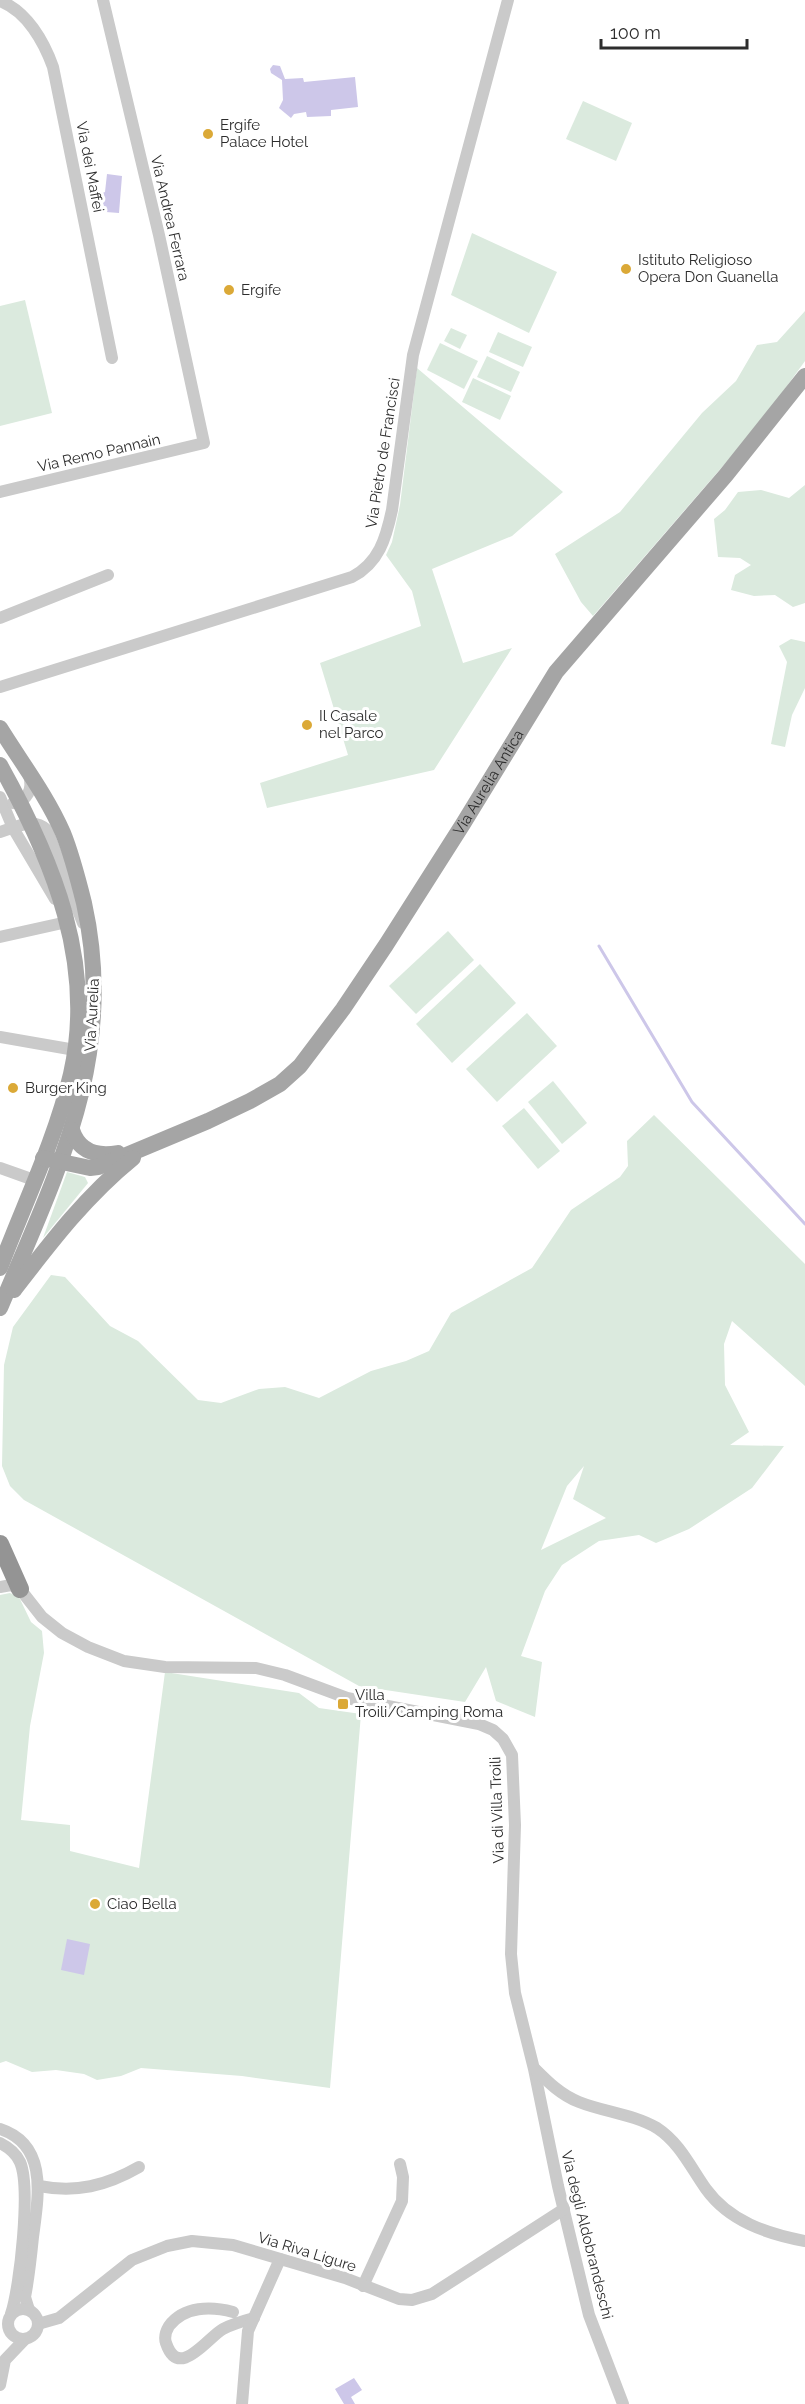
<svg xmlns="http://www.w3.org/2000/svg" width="805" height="2404" font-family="Raleway,sans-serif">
  <rect width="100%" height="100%" fill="#fff"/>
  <g fill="#dbeade" fill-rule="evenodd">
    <path d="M583,101L632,123L616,161L566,139Z"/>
    <path d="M472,233L557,272L529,333L451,295Z"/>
    <path d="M25,300L52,413L0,426V306Z"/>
    <path d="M805,311V361L761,422L593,616L581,602L555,554L620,512L702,413L736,381L757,345L777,342Z"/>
    <path d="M451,328L467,335L460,349L444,341Z"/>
    <path d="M498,332L532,347L523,367L489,352Z"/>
    <path d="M440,343L478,361L464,389L427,370Z"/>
    <path d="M487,356L520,372L511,392L477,377Z"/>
    <path d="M417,368L563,492L512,536L432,569L463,663L512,648L434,770L267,808L260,783L348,755L320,663L421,626L412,591L386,555L392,542L400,505Z"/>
    <path d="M473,378L511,396L500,420L462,402Z"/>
    <path d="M805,485V603L793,607L775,595L754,596L731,590L735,575L751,565L740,558L718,557L714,519L725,510L738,492L761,490L789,498Z"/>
    <path d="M791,639L805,642V688L792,715L785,747L771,744L787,662L779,646Z"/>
    <path d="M448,931L474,960L416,1014L389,986Z"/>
    <path d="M480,964L516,1003L452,1063L416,1024Z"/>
    <path d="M527,1013L557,1046L497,1102L466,1069Z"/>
    <path d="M553,1081L587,1123L562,1144L528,1102Z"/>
    <path d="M524,1108L560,1151L538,1169L502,1126Z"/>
    <path d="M654,1115L805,1264V1386L732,1321L724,1344L725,1385L749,1432L730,1445L784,1446L752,1488L689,1529L656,1543L639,1535L599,1541L562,1565L545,1591L521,1656L542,1662L535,1717L496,1701L486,1667L465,1702L359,1686L24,1500L10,1486L2,1466L4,1365L13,1327L51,1275L65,1277L110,1326L138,1341L198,1400L221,1403L259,1389L285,1387L319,1398L371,1371L406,1361L429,1351L451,1313L532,1268L571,1210L620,1177L628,1166L627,1141ZM584,1466L573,1499L606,1518L541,1550L567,1486Z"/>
    <path d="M67,1172L85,1177L88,1183L43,1238Z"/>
    <path d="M10,1593L19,1597L31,1622L42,1631L44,1653L30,1726L21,1820L70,1825V1851L139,1868L165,1672L299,1693L319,1708L361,1714L330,2088L242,2076L141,2068L121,2076L97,2080L84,2074L56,2070L32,2072L6,2061L0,2063V1595Z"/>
  </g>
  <g fill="#cdc7e9">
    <path d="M273,65L280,66L285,79L303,78L304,82L355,77L358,107L331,110V116L307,117L306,112L294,114L291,118L279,108L283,100L282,80L271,73L270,69Z"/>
    <path d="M107,174L122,176L119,213L106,212L100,194L105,192Z"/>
    <path d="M67,1939L90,1944L84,1975L61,1970Z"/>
    <path d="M354,2378L362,2390L351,2397L355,2404H344L335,2389Z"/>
  </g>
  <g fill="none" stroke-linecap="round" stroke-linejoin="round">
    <path stroke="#cdc7e9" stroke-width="3" d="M599,946L692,1102L805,1224"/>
    <g stroke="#cacaca" stroke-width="12">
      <path d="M0,1C27,11 44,42 53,67L112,358"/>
      <path d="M0,492L204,443L159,235L103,0"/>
      <path d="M0,618L108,575"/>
      <path d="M0,687L352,577C379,563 386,538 392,510L413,355L508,0"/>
      <path d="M0,797L13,828L55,899"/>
      <path d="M13,803C28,801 33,789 29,775"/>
      <path d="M0,832C16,827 33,817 47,830L83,923"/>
      <path d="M0,937L67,922"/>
      <path d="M0,1037L75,1050"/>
      <path d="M0,1168L34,1180"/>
      <path d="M0,1587L11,1585L20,1589L42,1617L62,1633L88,1647L124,1661L165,1667L256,1668L285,1675L347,1698L479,1724L493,1730L503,1739L512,1755L515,1825L511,1954L515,1993L534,2069L558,2186L589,2315L623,2404"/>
      <path d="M535,2069C548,2082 561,2095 579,2102C604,2112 633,2114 657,2128C680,2143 691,2168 706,2189C729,2221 767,2234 805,2241"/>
      <path d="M0,2129C49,2145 38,2198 33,2237C31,2257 29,2277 25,2297L29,2310"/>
      <path d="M0,2143C8,2147 16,2153 20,2162C31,2187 20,2287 11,2314"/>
      <path d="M39,2186C76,2193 106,2186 139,2167"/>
      <path d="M363,2286L402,2201L403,2177L400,2164"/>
      <circle cx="23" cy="2324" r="15"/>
      <path d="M233,2312C211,2306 184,2306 169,2326C166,2331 164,2337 166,2343C179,2381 208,2337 223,2329C232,2324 243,2321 254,2318"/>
      <path d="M38,2324L59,2318L132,2260L167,2246L192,2241L233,2245L345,2278L399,2299L412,2300L432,2294L564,2209"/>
      <path d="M0,2385L5,2360L25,2339"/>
      <path d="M242,2404L248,2331L280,2259"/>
    </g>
    <g stroke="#a5a5a5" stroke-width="16">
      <path d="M0,728C21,762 47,796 63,833C72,855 78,879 84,903C118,1056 58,1170 0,1308"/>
      <path d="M0,765C53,860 96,964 71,1074C55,1141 24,1204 0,1268"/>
      <path d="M72,1130C79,1152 97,1157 118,1153"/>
      <path id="s1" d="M43,1158L90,1168L98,1167L208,1121L250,1101L280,1084L300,1066L343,1009L386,945L463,824L556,672L726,475L805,376"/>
      <path d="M14,1290C51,1242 86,1196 133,1158"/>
    </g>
    <path stroke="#949494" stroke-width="18" d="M0,1544L20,1589"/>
  </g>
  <g fill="#dba937" stroke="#fff" stroke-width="2">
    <circle cx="208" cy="134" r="6"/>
    <circle cx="626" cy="269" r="6"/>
    <circle cx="229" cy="290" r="6"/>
    <circle cx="307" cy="725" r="6"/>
    <circle cx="13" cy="1088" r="6"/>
    <rect x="337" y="1698" width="12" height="12" rx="3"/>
    <circle cx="95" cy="1904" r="6"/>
  </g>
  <g text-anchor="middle" stroke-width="6" stroke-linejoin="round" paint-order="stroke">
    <g font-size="15" fill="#2d2d2d" stroke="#fff" text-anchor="start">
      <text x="220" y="130">Ergife<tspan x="220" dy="17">Palace Hotel</tspan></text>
      <text x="638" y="265">Istituto Religioso<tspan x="638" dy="17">Opera Don Guanella</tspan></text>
      <text x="241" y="295">Ergife</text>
      <text x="319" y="721">Il Casale<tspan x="319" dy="17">nel Parco</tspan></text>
      <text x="25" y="1093">Burger King</text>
      <text x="355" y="1700">Villa<tspan x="355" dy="17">Troili/Camping Roma</tspan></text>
      <text x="107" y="1909">Ciao Bella</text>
    </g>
    <g font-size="15" fill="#2d2d2d" stroke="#fff">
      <text transform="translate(90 167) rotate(79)" y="5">Via dei Maffei</text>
      <text transform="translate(170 218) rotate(77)" y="5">Via Andrea Ferrara</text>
      <text transform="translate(99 453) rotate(-13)" y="5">Via Remo Pannain</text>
      <text transform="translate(383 453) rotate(-81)" y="5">Via Pietro de Francisci</text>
      <text dy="5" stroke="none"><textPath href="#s1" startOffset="624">Via Aurelia Antica</textPath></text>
      <text transform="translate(92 1015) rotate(-87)" y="5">Via Aurelia</text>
      <text transform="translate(497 1810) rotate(-92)" y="5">Via di Villa Troili</text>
      <text transform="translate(587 2235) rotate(76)" y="5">Via degli Aldobrandeschi</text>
      <text transform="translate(307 2252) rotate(17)" y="5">Via Riva Ligure</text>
    </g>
  </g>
  <path d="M601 39v9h146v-9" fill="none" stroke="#2d2d2d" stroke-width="3"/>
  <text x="610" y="39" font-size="18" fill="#2d2d2d" stroke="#ffffff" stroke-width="4.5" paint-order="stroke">100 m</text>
</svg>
